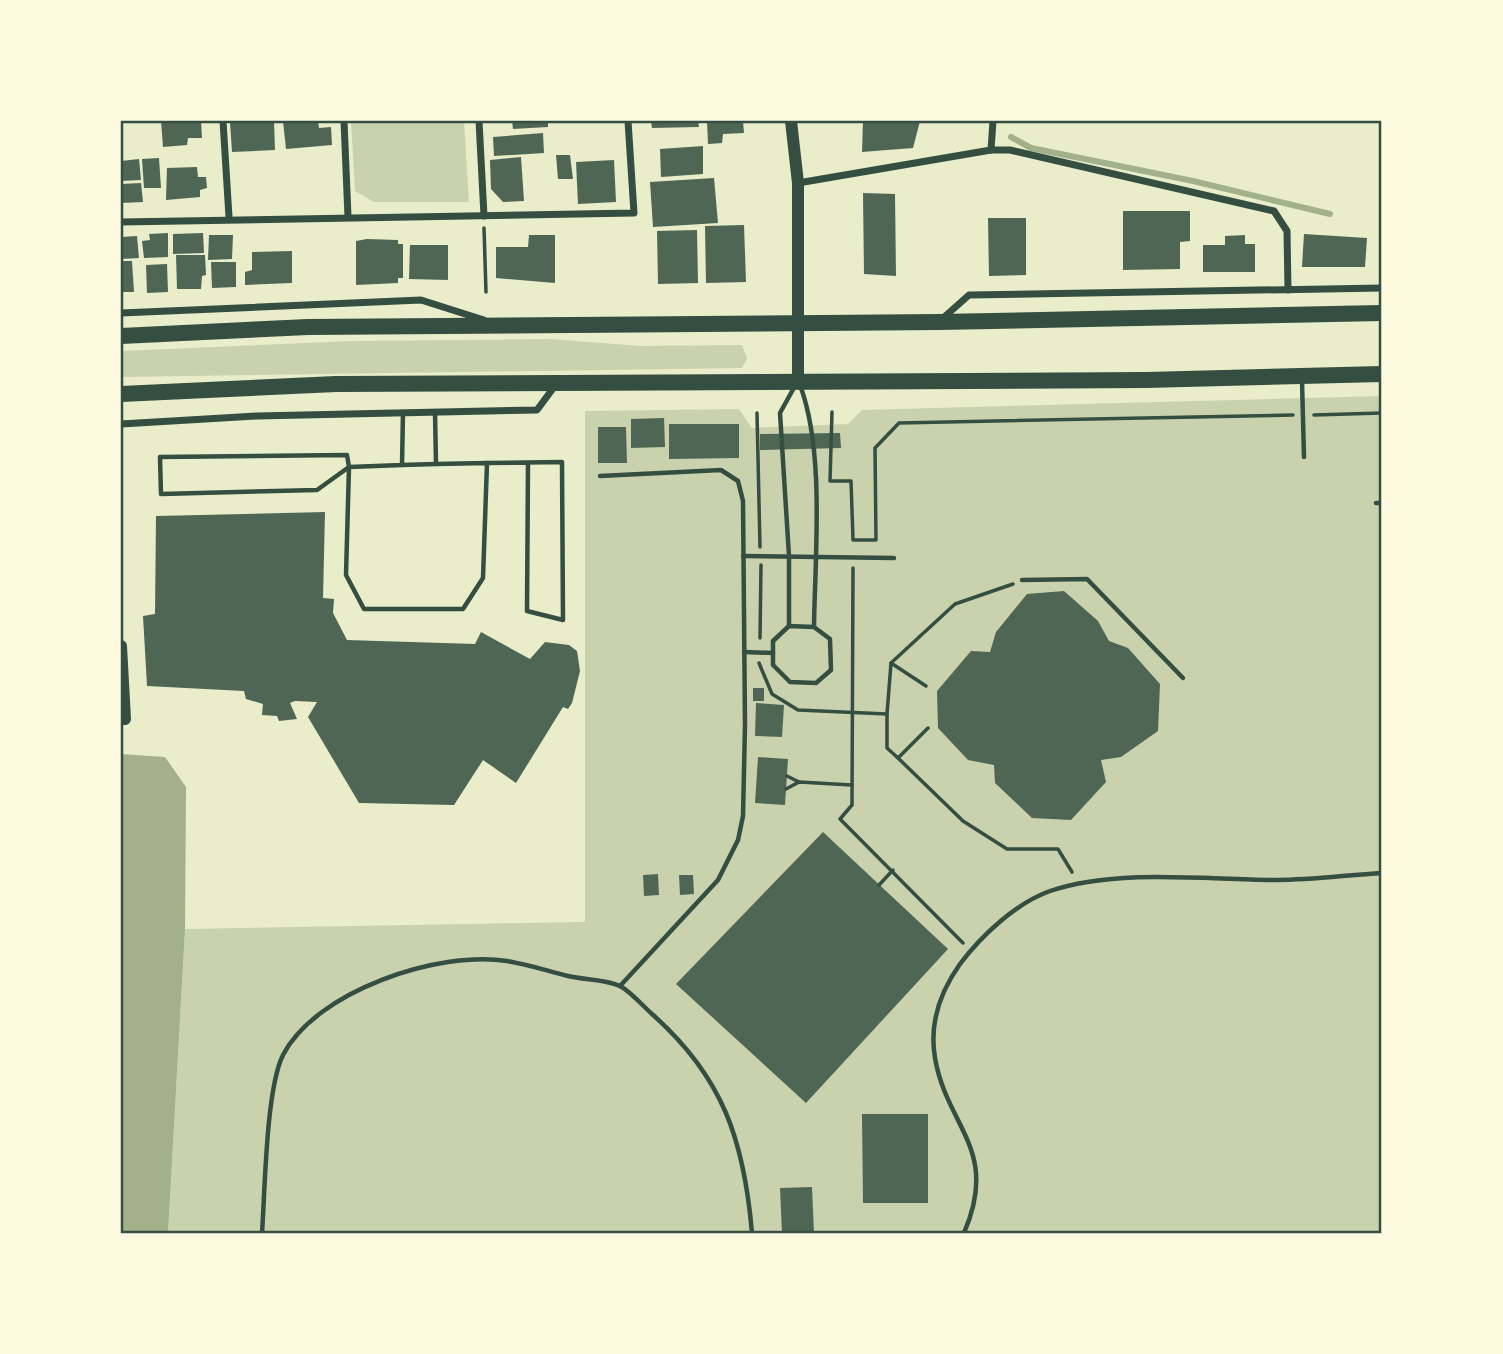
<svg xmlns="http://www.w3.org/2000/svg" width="1503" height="1354" font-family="'Work Sans',sans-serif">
  <rect width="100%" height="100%" fill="#e9edc9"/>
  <g fill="#cad2ad">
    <path d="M351,121H464L469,202H374L355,191Z"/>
    <path d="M551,339L640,346L742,345L747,358L742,368L121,377V351L352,341Z"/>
    <path d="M1382,396V1233H168L185,929L585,922V411L739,409L752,428L848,424L862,410Z"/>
  </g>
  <path fill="#a3b18a" d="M121,754L165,757L186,787L185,929L168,1233H121Z"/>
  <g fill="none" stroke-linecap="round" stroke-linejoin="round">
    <path stroke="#a3b18a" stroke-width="6" d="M1011,137L1031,148L1193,181L1330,214"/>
  </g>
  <g fill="#4f6655">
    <path d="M161,121H201L202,138H188L187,145L163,147Z"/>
    <path d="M274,121L275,150L232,152L230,122Z"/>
    <path d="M283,121H318L319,128L331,127L332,145L286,149Z"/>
    <path d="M512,121H548V127L513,129Z"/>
    <path d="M651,121H698L699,127L652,128Z"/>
    <path d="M707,121H743L744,133L723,134L722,143L708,144Z"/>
    <path d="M863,121H920L913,148L862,152Z"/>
    <path d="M543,133L544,153L494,156L493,137Z"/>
    <path d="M703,146V174L661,177L660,149Z"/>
    <path d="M556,155H570L573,179H558Z"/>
    <path d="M521,157L524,201L503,202L491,189L490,160Z"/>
    <path d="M159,158L161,188H144L142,159Z"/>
    <path d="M139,159L141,180L121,181V161Z"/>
    <path d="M614,160L616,202L578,204L576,162Z"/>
    <path d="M197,167L198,177H206L207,188L200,190V197L166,200L167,168Z"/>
    <path d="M714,178L718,223L653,227L650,182Z"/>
    <path d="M141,183L143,202L121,203V184Z"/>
    <path d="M863,193L895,194L896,276L864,274Z"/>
    <path d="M1123,211H1190V241L1180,242V269L1123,270Z"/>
    <path d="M988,218H1026V275L989,276Z"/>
    <path d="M744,225L746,282L706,283L705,226Z"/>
    <path d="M697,230L698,283L658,284L657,231Z"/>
    <path d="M168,233V257L144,258L142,241L150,240L149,234Z"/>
    <path d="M203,233L204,253L173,254V234Z"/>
    <path d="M1304,234L1367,238L1365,267H1302Z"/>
    <path d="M209,235H233L232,259L208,260Z"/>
    <path d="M529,235H555V283L496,278V247H528Z"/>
    <path d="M1245,235V244H1255V272H1203V245H1225V236Z"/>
    <path d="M137,236L139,258L121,259V237Z"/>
    <path d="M367,239L398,240V244H403V278H398V283L356,285V241Z"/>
    <path d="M410,245H448V280L409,279Z"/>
    <path d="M292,251V283L245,285V272L252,270V252Z"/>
    <path d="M176,255H205L206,275L202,276L201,289H177Z"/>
    <path d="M121,261H132L134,292H121Z"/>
    <path d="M211,262H236V287L212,288Z"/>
    <path d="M167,264L168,292L147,293L146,265Z"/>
    <path d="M664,418L665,447L631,448V419Z"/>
    <path d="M669,424H739V458L669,459Z"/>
    <path d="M598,427H626L627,463H598Z"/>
    <path d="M840,433L841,448L760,450V434Z"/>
    <path d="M325,512L323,598L334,599L333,613L347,640L475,644L481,632L530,659L545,642L569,645L577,651L580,671L572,703L568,709L563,707L516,783L483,760L454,805L359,803L308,717L317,702L295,701L290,703L297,719L279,721L277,716L262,715L263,704L246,699L244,691L147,686L143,616L155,614L156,516Z"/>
    <path d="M1064,591L1098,621L1109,641L1128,648L1160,684L1158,731L1121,757L1101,760L1106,782L1071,820L1032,818L995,783L994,765L968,760L938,728L937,691L971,651L990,652L996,632L1027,594Z"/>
    <rect x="753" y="688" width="11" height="13"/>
    <path d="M756,703L784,705L782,737L755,736Z"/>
    <path d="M758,757L788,759L785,805L755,803Z"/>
    <path d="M823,832L948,949L806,1103L676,984Z"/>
    <path d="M658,874L659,895L644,896L643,875Z"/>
    <path d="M679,875H693L694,894L680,895Z"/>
    <path d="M862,1114H928V1203H863Z"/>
    <path d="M812,1187L814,1233H782L780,1188Z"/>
  </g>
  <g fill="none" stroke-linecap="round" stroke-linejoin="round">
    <g stroke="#344e41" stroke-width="3.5">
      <path d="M484,228L486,292"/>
      <path d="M832,412L830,481H851L853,539"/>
      <path d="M757,413L760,547"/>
      <path d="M1314,415L1382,413"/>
      <path d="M853,540H876L875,448L899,423L1293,415"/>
      <path d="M853,568L852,805L840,819L963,943"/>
      <path d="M760,638L761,565"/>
      <path d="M759,663L772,694L798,710L887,714V748L898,758"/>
      <path d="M891,663L955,604L1013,584"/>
      <path d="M887,714L891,663L926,686"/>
      <path d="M928,728L898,758L963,821L1007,849H1058L1072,872"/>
      <path d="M787,776L799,782"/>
      <path d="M786,789L799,782L852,785"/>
      <path d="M879,885L893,870"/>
    </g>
    <g stroke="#344e41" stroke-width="4.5">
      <path d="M1302,381L1304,457"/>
      <path d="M800,385C825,452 815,554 814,627"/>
      <path d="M403,412L402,465L349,467L346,575L364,609H463L483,578L487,463L436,464L435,412"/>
      <path d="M347,455L349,467L317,490L161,494L160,457Z"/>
      <path d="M487,463L562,462L563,620L527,611L528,463"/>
      <path d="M402,465L436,464"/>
      <path d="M600,476L721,470L738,481L743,501L745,725L743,816L738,840L718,880L620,986"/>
      <path d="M1376,503H1382"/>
      <path d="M743,556L894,558"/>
      <path d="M1022,580L1087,579L1183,678"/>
      <path d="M789,626V556L780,413L796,384"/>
      <path d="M789,626L814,627L830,639L831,670L816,683L790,682L773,665V641Z"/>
      <path d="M744,652L773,653"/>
      <path d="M262,1233C265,1191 266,1089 283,1055C316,991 439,950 507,961C527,964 548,971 568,976C584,980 606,979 620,986C631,992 643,1006 652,1014C723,1077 744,1140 752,1233"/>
      <path d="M964,1233C1000,1149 947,1128 935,1058C929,1023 940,992 960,964C981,936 1016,903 1050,891C1117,868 1206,880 1277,880C1312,880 1347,875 1382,873"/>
    </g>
    <g stroke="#344e41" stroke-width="7">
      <path d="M223,121L229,217"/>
      <path d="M344,121L348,217"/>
      <path d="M479,121L484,216"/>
      <path d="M991,150L993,121"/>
      <path d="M798,183L991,150H1010L1274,211L1287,231L1288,290"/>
      <path d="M121,222L634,213L628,121"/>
      <path d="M121,313L421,300L484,320"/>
      <path d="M942,319L969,295L1382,288"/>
      <path d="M121,424L257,416L537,410L557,383"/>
    </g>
    <g stroke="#344e41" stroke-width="12">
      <path d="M791,121L798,183V381"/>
      <path d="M121,646L125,719H121"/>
    </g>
    <g stroke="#344e41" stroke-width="16">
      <path d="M121,336L308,327L939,322L1382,313"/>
      <path d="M121,394L336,384L1146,380L1382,374"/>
    </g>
  </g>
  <rect width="1503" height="1354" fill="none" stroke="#fefae0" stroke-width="245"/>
  <rect x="122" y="122" width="1258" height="1110" fill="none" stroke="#344e41" stroke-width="2.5"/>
</svg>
